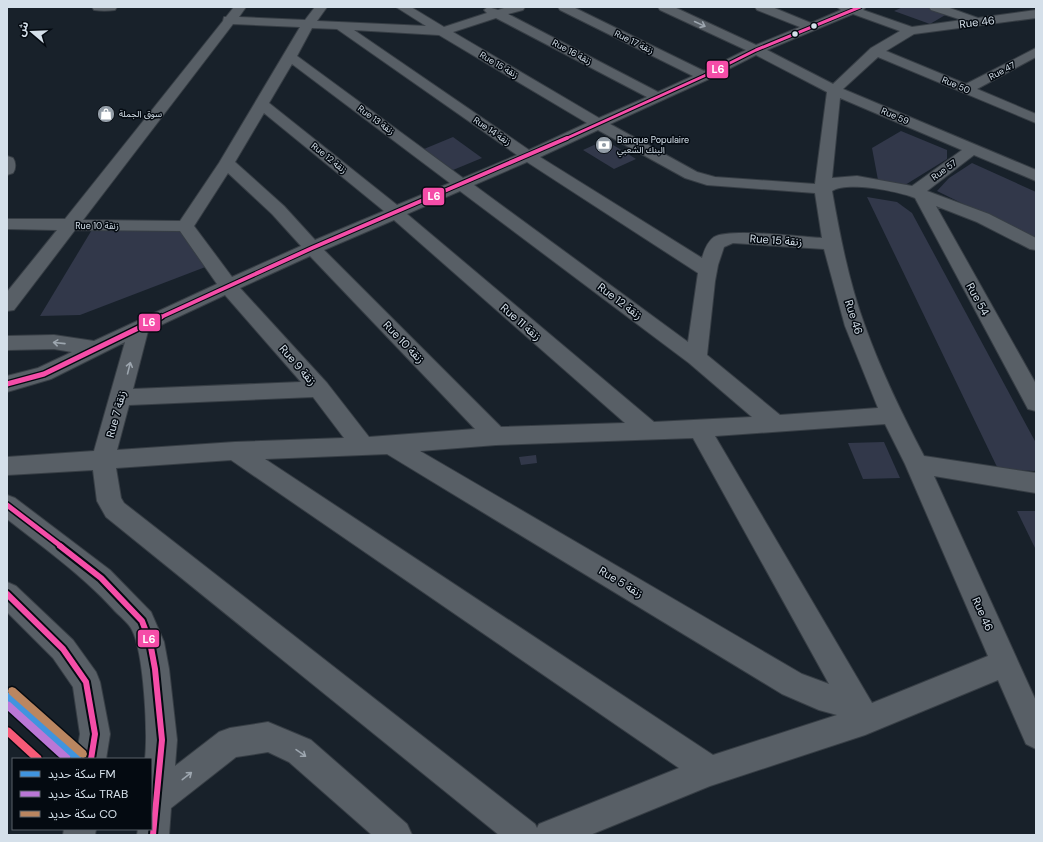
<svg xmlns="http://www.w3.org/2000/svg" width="1043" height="842" font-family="'DM Sans','Noto Sans Arabic',sans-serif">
  <rect width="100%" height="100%" fill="#18212a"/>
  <g fill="#32384a">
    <path d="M903,7H926L947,14L930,24L894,11Z"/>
    <path d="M901,131L947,150V159L905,185L878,180L872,148Z"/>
    <path d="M453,137L482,158L453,170L424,149Z"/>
    <path d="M605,140L636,159L614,169L583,150Z"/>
    <path d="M972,163L1036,192V240L937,191L949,178Z"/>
    <path d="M867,197L897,202L912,213L1036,443V470L1034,471L998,469Z"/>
    <path d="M93,228L179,229L208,266L80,315L40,316Z"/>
    <path d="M884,442L900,478L863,479L848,443Z"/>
    <path d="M536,455L537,463L521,465L519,457Z"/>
    <path d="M1017,511H1036V550Z"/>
  </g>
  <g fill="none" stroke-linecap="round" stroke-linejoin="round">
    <defs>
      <g id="minor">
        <path d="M92,7H117L115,10C108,11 101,11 94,10Z"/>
        <path d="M234,7H246L239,17L305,20L315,7H327L317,21L426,26L396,7H411L444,27L487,13L484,10L488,7L498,10L507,7H525L523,10L508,14L658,92L693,76L560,10L558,7H573L704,71L746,50L660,10L658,7H674L756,45L800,27L757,10L755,7H772L811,23L841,10L837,7H866L863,10L912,27L962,20L931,10L929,7H947L978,18L1036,10V18L914,34L886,51L966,84L1036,48V57L977,89L1036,114V123L878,57L843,89L1036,170V181L974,155L927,191L989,214L1036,238V250L1030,249L977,222L936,206L1036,384V411L1028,409L915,198C897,191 847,181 832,191C840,236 849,283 865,326C881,371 902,414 924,456L1036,473V493L934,476L1036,701V749L1026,744L998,680L865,735L710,786L590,835H499L106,517L97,501L93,470L7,475V457L94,451L125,342L51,379L7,392V376L38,368L72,352L54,349L7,350V336L54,335L94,341L217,284L180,231L75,230L14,310L7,311V292L57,230L7,229V219H65L223,21L224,17H226ZM853,14L900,31L871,48L833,84L767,50ZM496,18L647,97L599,118L453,32ZM233,24L300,27L219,163L180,221L83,220ZM312,28L337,29L517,155L463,178L297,56ZM354,30L439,35L587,123L529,150ZM756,55L827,92L815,184L715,177L697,172L610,124L709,79ZM292,64L450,183L397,205L269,103ZM840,98L962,150L912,186L857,176L832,178ZM264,113L384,211L315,240L284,206L235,162ZM598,130L685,178L707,185L815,193L822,238C801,237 730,228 714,237C707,242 704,251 702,258L540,157ZM527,162L698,273L688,342L474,185ZM228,173L272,214L301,246L232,277L194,226ZM460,191L689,363L752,417L654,422L407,214ZM394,220L625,423L501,427L324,250ZM733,243L824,249L845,326L878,408L780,415L707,355L715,281L718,265L724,247ZM310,256L475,429L369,437L327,383L240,288ZM225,295L301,382L133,389L148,331ZM313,397L344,438L235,442L117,450L129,405ZM885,424L905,464L988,656L872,703L715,436ZM693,438L829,684L802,674L420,451L496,445ZM387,454L782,694L819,710L837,715L713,755L265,459ZM231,460L679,768L539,824L537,828L535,824L124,503L121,498L116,468Z"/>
        <path d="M7,156L13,158C16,162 16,169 13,173L7,175Z"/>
        <path d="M7,495L15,498L110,570L151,612L164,642L169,669L177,740L175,766L219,732L230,728L268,722L311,740L407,824L412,835H372L289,762L268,752L236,757L171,808L169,835H137L138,829H151V759H145C148,732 144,653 132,630C128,622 119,616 113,609C82,575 44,548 7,519Z"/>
        <path d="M7,582L16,586L73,640L96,672L100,682L110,734L106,759H76L80,734L73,687L53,658L7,612Z"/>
        <path d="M64,829H96L95,835H63Z"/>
      </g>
    </defs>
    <use href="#minor" stroke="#373e45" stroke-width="2"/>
    <use href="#minor" fill="#585f66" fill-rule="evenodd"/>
    <defs>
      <path id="bus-1-far3" d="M565,139L704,76L756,50L860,7"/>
      <path id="bus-1-far2" d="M159,318L312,248L567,138"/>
      <g id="bus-1-far1">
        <path d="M7,384L44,374L161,317"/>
        <path d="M7,505L62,547"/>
      </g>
      <g id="bus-1">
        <path d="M60,546L101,578L142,621L150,642L155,669L162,740L153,835"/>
        <path d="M7,594L63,649L86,682L95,734L91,759"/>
      </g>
    </defs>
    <use href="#bus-1-far3" stroke="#040a11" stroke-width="5"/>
    <use href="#bus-1-far2" stroke="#040a11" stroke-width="6"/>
    <use href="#bus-1-far1" stroke="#040a11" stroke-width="8"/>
    <use href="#bus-1" stroke="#040a11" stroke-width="10"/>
    <use href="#bus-1-far3" stroke="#f54da8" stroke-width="3"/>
    <use href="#bus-1-far2" stroke="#f54da8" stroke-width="4"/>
    <use href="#bus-1-far1" stroke="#f54da8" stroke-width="5"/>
    <use href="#bus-1" stroke="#f54da8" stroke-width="6"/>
    <defs>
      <path id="rail-1" d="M7,692L10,693L81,756L82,759H72L7,701Z"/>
      <path id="rail-2" d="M7,701L10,702L70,756L71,759H61L7,710Z"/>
      <path id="rail-3" d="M12,687L15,688L86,751L87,754L86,757L83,758L80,757L9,694L8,691L9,688Z"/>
      <path id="rail-4" d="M7,727L10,728L41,756L42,759H32L7,736Z"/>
    </defs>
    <use href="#rail-1" stroke="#040a11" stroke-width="3"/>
    <use href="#rail-2" stroke="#040a11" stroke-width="3"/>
    <use href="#rail-3" stroke="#040a11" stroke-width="3"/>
    <use href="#rail-4" stroke="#040a11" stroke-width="3"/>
    <use href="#rail-1" fill="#4094de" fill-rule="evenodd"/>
    <use href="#rail-2" fill="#ba77d6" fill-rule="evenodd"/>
    <use href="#rail-3" fill="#bb8660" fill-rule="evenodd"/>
    <use href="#rail-4" fill="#f75a77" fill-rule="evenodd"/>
  </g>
  <defs><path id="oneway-shaft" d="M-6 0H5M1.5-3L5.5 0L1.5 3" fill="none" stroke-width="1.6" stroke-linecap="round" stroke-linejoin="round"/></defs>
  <g stroke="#9da6af">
    <use href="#oneway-shaft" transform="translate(700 24) rotate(25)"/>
    <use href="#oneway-shaft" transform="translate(59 343) rotate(-174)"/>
    <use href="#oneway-shaft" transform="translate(129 368) rotate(-76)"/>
    <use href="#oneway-shaft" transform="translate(301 753) rotate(35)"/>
    <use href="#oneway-shaft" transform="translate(187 776) rotate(-38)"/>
  </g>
  <defs>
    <symbol id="shop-disc" viewBox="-11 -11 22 22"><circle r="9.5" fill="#939da7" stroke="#040a11"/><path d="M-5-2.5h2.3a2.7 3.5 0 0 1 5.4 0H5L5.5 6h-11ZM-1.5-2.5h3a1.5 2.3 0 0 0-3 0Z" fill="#fff"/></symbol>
    <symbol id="bank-disc" viewBox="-11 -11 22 22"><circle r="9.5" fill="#939da7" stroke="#040a11"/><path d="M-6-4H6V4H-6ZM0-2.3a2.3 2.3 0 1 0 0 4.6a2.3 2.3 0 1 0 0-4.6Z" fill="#fff"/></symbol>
  </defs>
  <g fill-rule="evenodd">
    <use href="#shop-disc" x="96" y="104" width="20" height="20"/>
    <use href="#bank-disc" x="594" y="135" width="20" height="20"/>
  </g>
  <g fill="#d5e0ea" stroke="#040a11" stroke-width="1.5">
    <circle cx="814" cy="26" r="3.5"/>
    <circle cx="795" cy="34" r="3.5"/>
  </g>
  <g text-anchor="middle" stroke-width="3" stroke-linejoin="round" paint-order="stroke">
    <g font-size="9" fill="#d5e0ea" stroke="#040a11">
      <text transform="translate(634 42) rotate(26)" y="3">Rue 17 زنقة</text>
      <text transform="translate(572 52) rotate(28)" y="3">Rue 16 زنقة</text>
      <text transform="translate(499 65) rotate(31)" y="3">Rue 15 زنقة</text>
      <text transform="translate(1002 71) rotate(-28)" y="3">Rue 47</text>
      <text transform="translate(956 85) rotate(23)" y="3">Rue 50</text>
      <text transform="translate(895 116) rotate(23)" y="3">Rue 59</text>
      <text transform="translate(376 120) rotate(36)" y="3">Rue 13 زنقة</text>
      <text transform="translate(492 131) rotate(34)" y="3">Rue 14 زنقة</text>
      <text transform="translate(329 158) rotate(39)" y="3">Rue 12 زنقة</text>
      <text transform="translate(944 170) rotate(-36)" y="3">Rue 57</text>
      <text x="97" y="229">Rue 10 زنقة</text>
    </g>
    <g font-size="9" fill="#d5e0ea" stroke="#040a11" text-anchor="start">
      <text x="119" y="117">سوق الجملة</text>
      <text x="617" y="143">Banque Populaire<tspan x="617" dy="10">البنك الشعبي</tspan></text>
    </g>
    <g font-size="11" fill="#d5e0ea" stroke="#040a11">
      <text transform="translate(977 22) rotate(-7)" y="4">Rue 46</text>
      <text transform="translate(776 240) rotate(4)" y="4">Rue 15 زنقة</text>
      <text transform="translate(978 299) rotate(61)" y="4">Rue 54</text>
      <text transform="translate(620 301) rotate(37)" y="4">Rue 12 زنقة</text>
      <text transform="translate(854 317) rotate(72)" y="4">Rue 46</text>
      <text transform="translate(521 322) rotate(41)" y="4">Rue 11 زنقة</text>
      <text transform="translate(404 342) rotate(46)" y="4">Rue 10 زنقة</text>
      <text transform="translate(298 365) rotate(49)" y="4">Rue 9 زنقة</text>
      <text transform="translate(116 414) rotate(-75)" y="4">Rue 7 زنقة</text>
      <text transform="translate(621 582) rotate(31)" y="4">Rue 5 زنقة</text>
      <text transform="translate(983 614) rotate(66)" y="4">Rue 46</text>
    </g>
  </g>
  <g stroke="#040a11" stroke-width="1.5">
    <rect x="706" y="60" width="23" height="19" rx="4" fill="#f54da8"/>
    <rect x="422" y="187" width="23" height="19" rx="4" fill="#f54da8"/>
    <rect x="138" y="313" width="23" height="19" rx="4" fill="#f54da8"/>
    <rect x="137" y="629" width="23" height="19" rx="4" fill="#f54da8"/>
  </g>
  <g font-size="11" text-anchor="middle" font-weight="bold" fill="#fff">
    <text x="718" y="73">L6</text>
    <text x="434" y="200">L6</text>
    <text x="149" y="326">L6</text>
    <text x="149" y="643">L6</text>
  </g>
  <rect width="1043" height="842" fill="none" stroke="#d5e0ea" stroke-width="16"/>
  <rect x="12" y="758" width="140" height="72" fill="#040a11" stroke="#586068"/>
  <rect x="20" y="771" width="20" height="6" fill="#4094de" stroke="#586068"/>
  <text x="48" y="778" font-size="12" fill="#d5e0ea">سكة حديد FM</text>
  <rect x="20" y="791" width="20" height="6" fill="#ba77d6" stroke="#586068"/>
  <text x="48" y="798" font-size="12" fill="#d5e0ea">سكة حديد TRAB</text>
  <rect x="20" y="811" width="20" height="6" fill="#bb8660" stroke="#586068"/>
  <text x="48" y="818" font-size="12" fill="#d5e0ea">سكة حديد CO</text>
  <g transform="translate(32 32) rotate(289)" stroke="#040a11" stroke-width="3" paint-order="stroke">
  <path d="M0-3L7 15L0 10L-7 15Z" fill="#d5e0ea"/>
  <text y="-6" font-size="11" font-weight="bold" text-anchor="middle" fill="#d5e0ea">ش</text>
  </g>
</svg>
